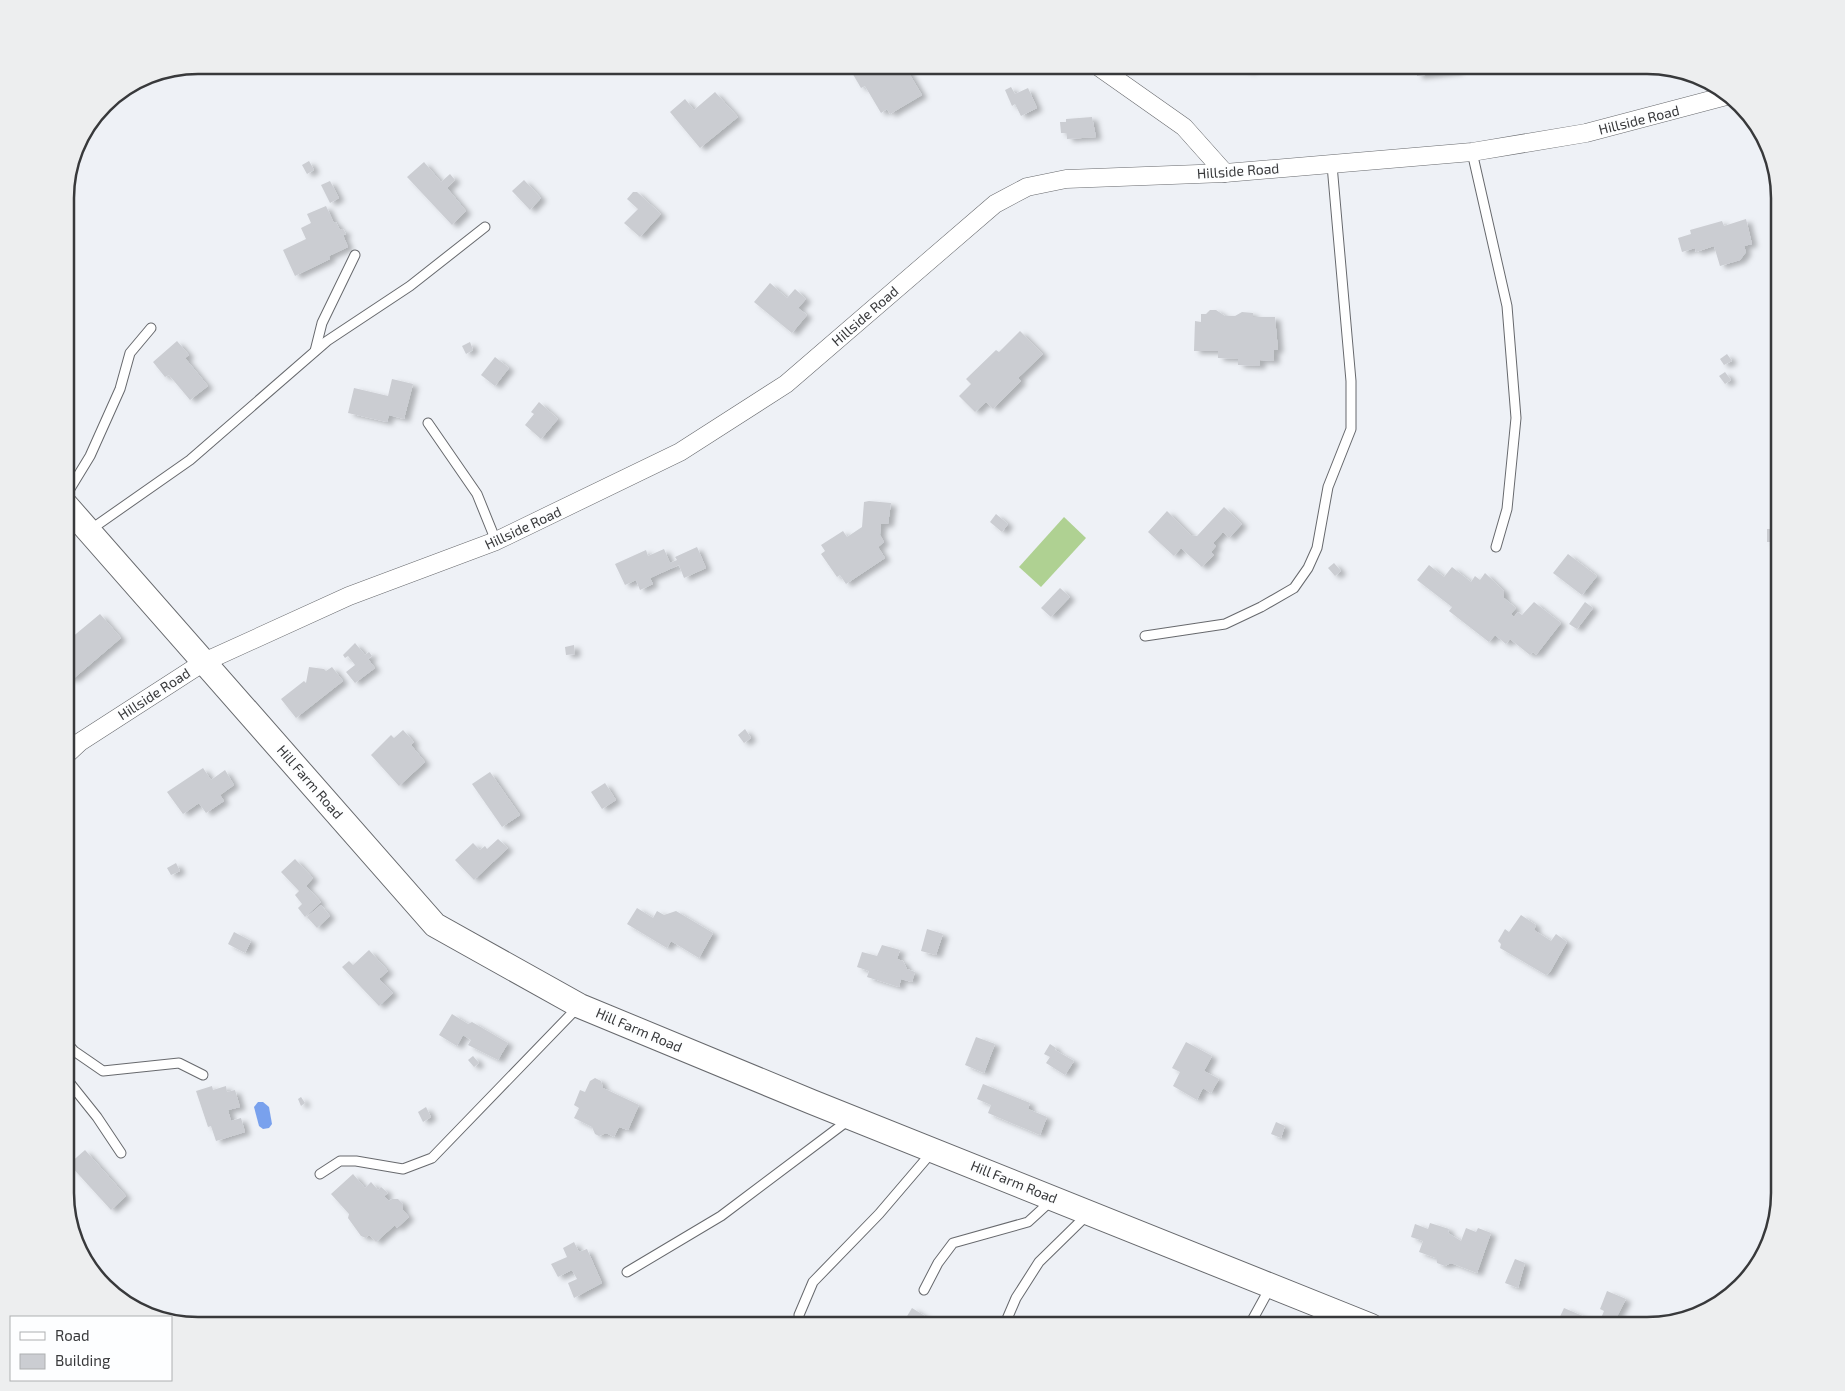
<svg xmlns="http://www.w3.org/2000/svg" width="1845" height="1391" font-family="'Exo 2',sans-serif">
  <defs>
    <filter id="shadow"><feDropShadow dx="5.5" dy="3" stdDeviation="2.5" flood-color="#0004"/></filter>
  </defs>
  <rect width="100%" height="100%" fill="#eef1f6"/>
  <path fill="#afd192" d="M1064,517L1086,538L1041,587L1019,567Z"/>
  <path fill="#79a1ed" d="M258,1102H263L269,1107L272,1124L269,1128L263,1129L259,1126L254,1107Z"/>
  <g fill="#cbcdd2" filter="url(#shadow)">
    <path d="M862,65H868L870,69L877,65H883L886,70L894,65H904L922,95L890,114L887,109L881,113L865,86L861,88L851,71Z"/>
    <path d="M1235,65H1252L1250,71Z"/>
    <path d="M1416,65H1458V71L1417,76Z"/>
    <path d="M1011,87L1015,94L1028,88L1037,108L1021,116L1015,104L1012,106L1005,90Z"/>
    <path d="M715,92L738,117L700,148L670,112L685,99L694,110Z"/>
    <path d="M1092,117L1096,137L1067,139V133H1061L1060,122H1066V119Z"/>
    <path d="M309,161L314,170L307,174L302,165Z"/>
    <path d="M424,162L441,182L450,174L455,180L447,188L466,211L452,225L407,177Z"/>
    <path d="M524,180L541,198L530,210L512,191Z"/>
    <path d="M330,181L339,198L330,203L321,185Z"/>
    <path d="M633,192H637L661,214L640,237L624,223L638,209L627,199Z"/>
    <path d="M326,206L334,223L336,222L340,230L343,229L346,234L343,235L348,247L329,256L330,259L295,276L283,250L306,239L301,228L311,223L307,214Z"/>
    <path d="M1746,219L1752,244L1744,246L1746,252L1740,260L1720,266L1714,246L1696,252L1695,248L1682,252L1678,238L1691,234L1690,230L1722,221L1724,226Z"/>
    <path d="M770,283L787,298L795,289L806,299L798,308L807,315L792,333L754,302Z"/>
    <path d="M1210,310H1216L1225,316H1235L1242,312L1253,313V317H1275L1278,350H1274V361L1260,360V366L1238,365V359L1218,358V351H1194L1195,321L1201,322V314H1206Z"/>
    <path d="M1020,331L1043,354L1018,378L1021,381L993,409L986,402L975,412L959,396L971,384L966,379L996,350L999,352Z"/>
    <path d="M177,341L189,355L185,358L208,386L190,400L169,375L165,377L153,362Z"/>
    <path d="M470,342L473,350L466,354L462,346Z"/>
    <path d="M1727,354L1732,361L1724,365L1720,359Z"/>
    <path d="M495,357L509,368L495,386L481,375Z"/>
    <path d="M1725,372L1731,380L1725,384L1719,376Z"/>
    <path d="M392,379L413,384L404,419L389,415L387,422L348,413L354,388L388,396Z"/>
    <path d="M539,402L558,419L541,439L525,425L534,414L531,412Z"/>
    <path d="M869,501L891,503L888,524H881L880,535L884,542L878,547L885,558L846,584L840,575L837,577L821,554L825,551L821,545L843,531L847,537L862,527L864,502Z"/>
    <path d="M1224,507L1242,524L1229,538L1223,532L1213,543L1216,546L1211,552L1214,555L1202,567L1181,548L1174,556L1148,532L1167,511L1191,535L1197,536Z"/>
    <path d="M996,514L1008,524L1002,532L990,522Z"/>
    <rect x="1767" y="529" width="7" height="13"/>
    <path d="M697,547L706,568L684,578L679,565L650,578L653,584L640,590L636,580L625,585L615,564L646,550L648,556L664,549L670,563L677,560L675,557Z"/>
    <path d="M1568,554L1597,576L1582,595L1553,573Z"/>
    <path d="M1334,563L1341,571L1335,576L1328,568Z"/>
    <path d="M1429,565L1444,577L1452,567L1471,582L1475,576L1480,580L1485,573L1504,591V598L1516,608L1511,614L1514,617L1518,612L1522,615L1534,602L1561,623L1536,655L1533,652L1530,655L1510,639L1506,644L1495,635L1489,642L1449,611L1452,607L1417,580Z"/>
    <path d="M1060,588L1070,597L1051,617L1041,608Z"/>
    <path d="M1585,602L1593,608L1577,629L1569,624Z"/>
    <path d="M100,614L121,638L73,679L71,677L68,680L65,677V643Z"/>
    <path d="M355,643L365,655L369,652L372,656L368,659L375,668L355,683L346,672L355,665L348,656L345,658L343,655Z"/>
    <path d="M574,645L575,654L566,655L565,647Z"/>
    <path d="M309,667L324,669L326,671L332,667L343,681L296,718L281,699L304,681L306,683Z"/>
    <path d="M745,729L751,738L744,743L738,735Z"/>
    <path d="M403,730L414,742L411,745L425,762L399,786L371,755L391,735L394,738Z"/>
    <path d="M203,768L211,780L225,770L234,785L220,795L224,801L206,813L199,803L183,814L167,792Z"/>
    <path d="M490,772L520,815L502,827L472,784Z"/>
    <path d="M605,783L616,800L602,809L591,792Z"/>
    <path d="M498,839L508,848L474,880L455,860L473,843L480,850L485,846L487,849Z"/>
    <path d="M295,859L313,878L306,886L321,902L305,917L298,908L302,904L295,895L299,891L281,872Z"/>
    <path d="M176,863L180,871L171,875L167,868Z"/>
    <path d="M321,905L330,916L317,928L307,917Z"/>
    <path d="M637,908L653,918L657,911L664,915L676,911L713,933L699,958L671,941L667,948L627,924Z"/>
    <path d="M1521,915L1536,925L1534,930L1551,941L1556,934L1567,942L1550,972L1546,975L1500,948L1501,944L1498,941L1505,929L1509,932Z"/>
    <path d="M927,929L943,934L936,955L921,951Z"/>
    <path d="M234,932L251,941L245,953L228,944Z"/>
    <path d="M882,945L900,950L897,959L903,961L907,969L915,972L912,982L901,979L899,987L867,977L869,971L857,967L862,952L877,956Z"/>
    <path d="M369,950L388,971L379,979L393,993L379,1006L342,967L349,961L353,965Z"/>
    <path d="M452,1014L468,1024L472,1022L508,1043L498,1060L468,1045L471,1040L463,1035L457,1046L439,1035Z"/>
    <path d="M976,1037L995,1044L984,1073L965,1065Z"/>
    <path d="M1186,1042L1212,1056L1204,1071L1219,1079L1211,1093L1203,1088L1197,1100L1173,1086L1180,1072L1172,1068Z"/>
    <path d="M1050,1044L1056,1048L1055,1050L1074,1061L1065,1075L1046,1063L1050,1057L1044,1054Z"/>
    <path d="M473,1056L479,1063L474,1067L468,1060Z"/>
    <path d="M595,1078L601,1081L603,1088L639,1105L628,1130L619,1127L614,1137L606,1133L599,1136L595,1134L592,1127L574,1118L579,1108L574,1105L580,1090L585,1092L590,1081Z"/>
    <path d="M983,1084L1030,1103L1028,1109L1047,1117L1040,1135L988,1113L991,1105L977,1099Z"/>
    <path d="M212,1086L213,1090L226,1086L227,1092L235,1090L240,1107L228,1110L231,1121L241,1118L245,1132L216,1141L211,1126L208,1127L196,1091Z"/>
    <path d="M301,1097L305,1103L301,1106L298,1099Z"/>
    <path d="M426,1107L431,1117L423,1122L418,1112Z"/>
    <path d="M1276,1122L1285,1126L1281,1138L1271,1134Z"/>
    <path d="M85,1150L126,1196L111,1210L69,1164Z"/>
    <path d="M353,1174L365,1188L371,1182L378,1190L381,1187L388,1193L384,1196L389,1201L392,1199H398L403,1204V1210L409,1217L397,1228L395,1225L376,1242L369,1235L366,1238L361,1236L348,1218L349,1214L331,1194Z"/>
    <path d="M1430,1223L1449,1229L1448,1233L1461,1241L1466,1228L1476,1232L1478,1228L1491,1233L1477,1273L1451,1263L1445,1266L1437,1263L1436,1258L1419,1252L1423,1241L1411,1237L1415,1224L1428,1229Z"/>
    <path d="M574,1242L579,1252L587,1249L602,1283L574,1298L568,1283L577,1279L572,1270L558,1277L551,1264L567,1257L563,1248Z"/>
    <path d="M1515,1259L1525,1263L1518,1288L1505,1283Z"/>
    <path d="M1607,1291L1626,1299L1612,1326H1570L1558,1321L1564,1308L1599,1323L1604,1311L1600,1309Z"/>
    <path d="M912,1308L941,1326H901Z"/>
  </g>
  <g fill="none" stroke-linecap="round" stroke-linejoin="round">
    <defs>
      <g id="service">
        <path d="M1472,152L1507,306L1516,418L1507,509L1496,547"/>
        <path d="M315,351L322,323L355,255"/>
        <path d="M428,423L477,494L496,541"/>
        <path d="M65,497L90,456L120,389L130,353L151,328"/>
        <path d="M90,530L190,460L327,341L410,286L485,227"/>
        <path d="M1145,636L1225,624L1261,607L1294,588L1308,568L1317,548L1328,487L1351,429V381L1332,165"/>
        <path d="M65,1041L74,1051L103,1071L179,1063L203,1075"/>
        <path d="M65,1077L97,1117L121,1153"/>
        <path d="M320,1174L340,1161H356L403,1169L432,1158L579,1006"/>
        <path d="M627,1272L721,1216L850,1119"/>
        <path d="M924,1290L938,1263L953,1243L1028,1222L1052,1200"/>
        <path d="M799,1315L813,1282L879,1214L932,1152"/>
        <path d="M1004,1326L1016,1298L1039,1262L1087,1215"/>
        <path d="M1249,1326L1271,1286"/>
      </g>
      <g id="minor">
        <path d="M1096,65L1184,127L1225,173"/>
        <path d="M65,756L80,742L204,662L349,596L496,541L680,452L786,384L995,204L1027,187L1066,179L1225,173L1472,152L1586,133L1730,95"/>
      </g>
      <path id="secondary" d="M65,504L435,925L580,1006L812,1102L1371,1326"/>
    </defs>
    <use href="#service" stroke="#67696d" stroke-width="11"/>
    <use href="#minor" stroke="#67696d" stroke-width="19"/>
    <use href="#secondary" stroke="#67696d" stroke-width="26"/>
    <use href="#service" stroke="#fff" stroke-width="9"/>
    <use href="#minor" stroke="#fff" stroke-width="18"/>
    <use href="#secondary" stroke="#fff" stroke-width="24"/>
  </g>
  <g text-anchor="middle" stroke-width="4" stroke-linejoin="round" paint-order="stroke">
    <g font-size="14" fill="#38393b" stroke="#fdfeff">
      <text transform="translate(1639 120) rotate(-14)" y="5">Hillside Road</text>
      <text transform="translate(1238 171) rotate(-4)" y="5">Hillside Road</text>
      <text transform="translate(865 316) rotate(-41)" y="5">Hillside Road</text>
      <text transform="translate(523 528) rotate(-25)" y="5">Hillside Road</text>
      <text transform="translate(154 694) rotate(-33)" y="5">Hillside Road</text>
      <text transform="translate(310 782) rotate(49)" y="5">Hill Farm Road</text>
      <text transform="translate(639 1030) rotate(23)" y="5">Hill Farm Road</text>
      <text transform="translate(1014 1182) rotate(22)" y="5">Hill Farm Road</text>
    </g>
  </g>
  <path d="M0 0H1845V1391H0ZM198 74H1647A124 124 0 0 1 1771 198V1193A124 124 0 0 1 1647 1317H198A124 124 0 0 1 74 1193V198A124 124 0 0 1 198 74Z" fill="#edeeef" fill-rule="evenodd"/>
  <path fill="none" stroke="#38393b" stroke-width="2.5" d="M198 74H1647A124 124 0 0 1 1771 198V1193A124 124 0 0 1 1647 1317H198A124 124 0 0 1 74 1193V198A124 124 0 0 1 198 74Z"/>
  <rect x="10" y="1316" width="162" height="65" fill="#fdfeff" stroke="#aeafb1"/>
  <rect x="20" y="1332" width="25" height="8" fill="#ffffff" stroke="#aeafb1"/>
  <text x="55" y="1341" font-size="15" fill="#38393b">Road</text>
  <rect x="20" y="1354" width="25" height="15" fill="#cbcdd2" stroke="#aeafb1"/>
  <text x="55" y="1366" font-size="15" fill="#38393b">Building</text>
</svg>
